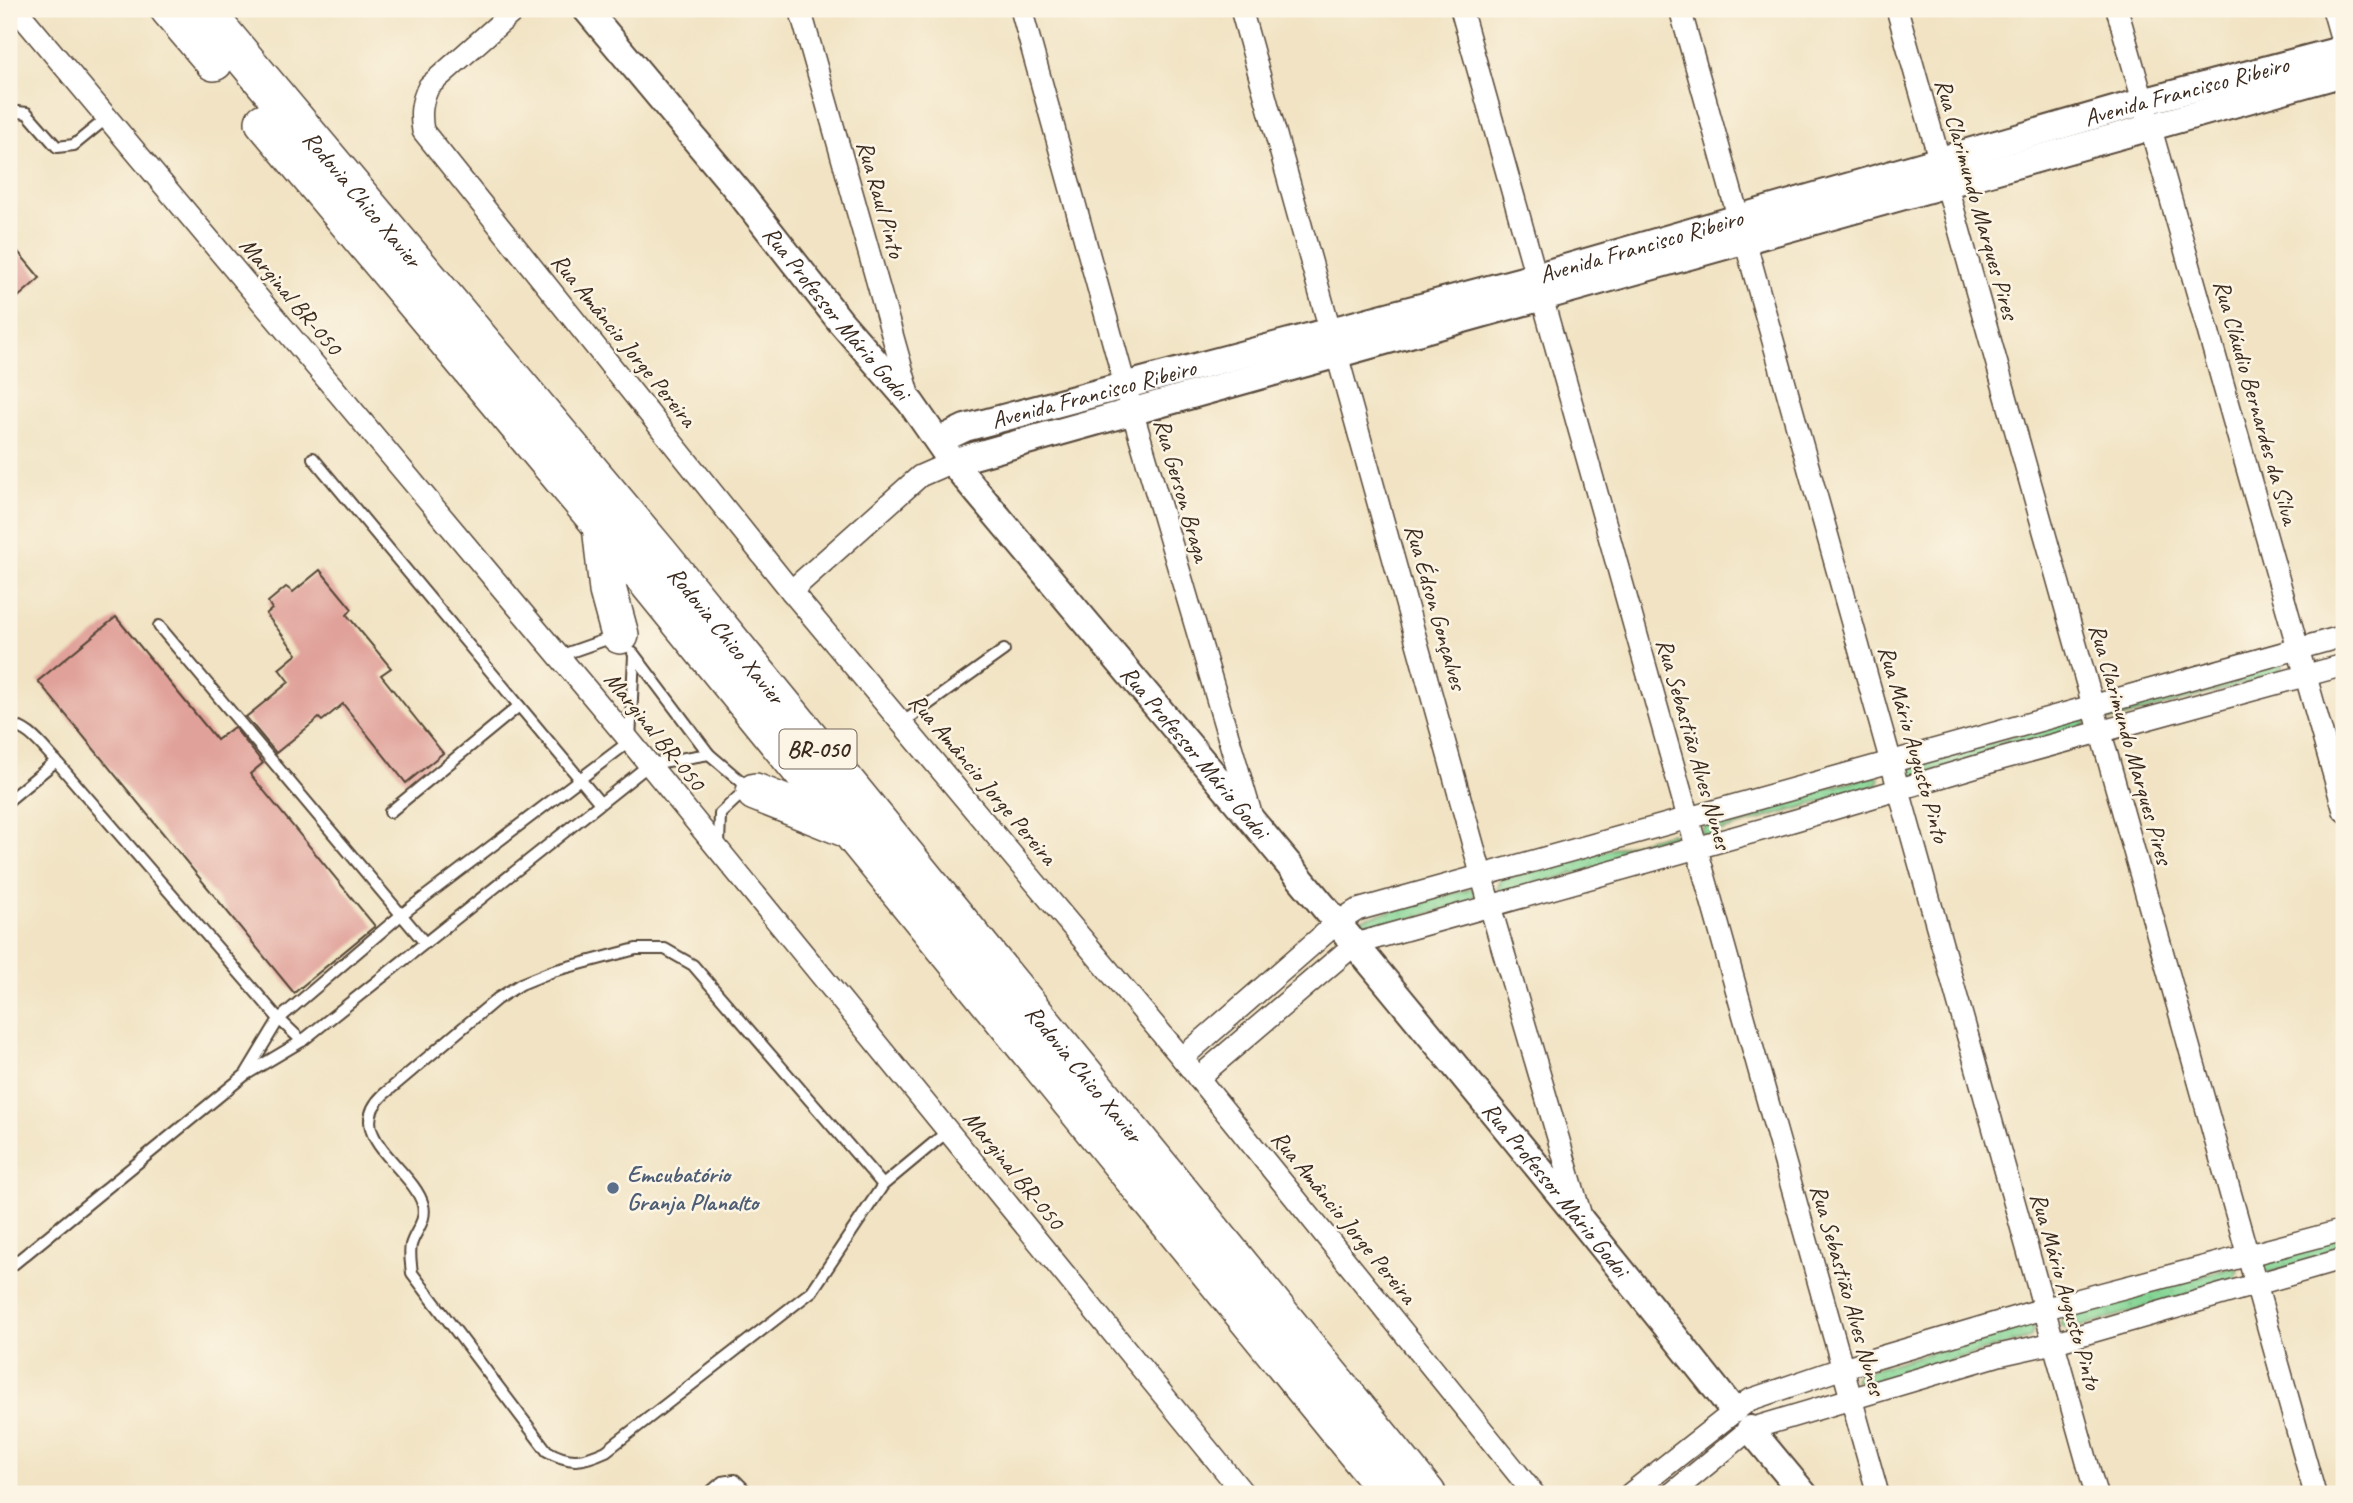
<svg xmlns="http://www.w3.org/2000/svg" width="2353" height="1503" font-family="Caveat,sans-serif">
  <defs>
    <pattern id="grass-dots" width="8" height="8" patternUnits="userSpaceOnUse" patternTransform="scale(1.75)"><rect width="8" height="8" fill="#84d595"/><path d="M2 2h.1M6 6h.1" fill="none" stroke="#73b780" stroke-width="1.8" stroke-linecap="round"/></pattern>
  </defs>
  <rect width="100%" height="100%" fill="#fcf5e5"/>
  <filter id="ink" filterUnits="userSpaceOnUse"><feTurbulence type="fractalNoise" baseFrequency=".0143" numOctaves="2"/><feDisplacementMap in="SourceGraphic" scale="14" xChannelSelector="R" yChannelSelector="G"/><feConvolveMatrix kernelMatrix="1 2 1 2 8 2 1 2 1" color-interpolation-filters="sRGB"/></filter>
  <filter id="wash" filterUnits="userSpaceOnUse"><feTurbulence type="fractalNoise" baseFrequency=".00686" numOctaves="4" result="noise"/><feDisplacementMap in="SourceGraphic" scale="28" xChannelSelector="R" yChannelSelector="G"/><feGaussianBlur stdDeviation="1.57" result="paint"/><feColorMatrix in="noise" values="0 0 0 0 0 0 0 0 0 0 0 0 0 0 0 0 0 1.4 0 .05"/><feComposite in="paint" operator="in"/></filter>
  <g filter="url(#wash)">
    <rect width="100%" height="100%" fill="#f1e3c3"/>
    <g fill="url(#grass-dots)" stroke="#60805a" stroke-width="2">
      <path d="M2284,663L2280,674L2110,721L2106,716L2107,711Z"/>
      <path d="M2082,716L2086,720L2085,726L1912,777L1908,773L1909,767Z"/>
      <path d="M1875,775L1879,778L1878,785L1705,836L1701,833L1705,822Z"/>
      <path d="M1671,833L1675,837L1671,847L1501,894L1497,890L1501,879Z"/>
      <path d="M1472,888L1476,892L1471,902L1363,932L1354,928V921Z"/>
      <path d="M2344,1236V1253L2267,1273L2263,1269L2267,1258Z"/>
      <path d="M2234,1267L2238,1272L2233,1282L2069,1330L2060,1325L2064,1314Z"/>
      <path d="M2030,1323L2034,1328L2030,1338L1865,1385L1855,1380L1857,1374Z"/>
    </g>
    <g id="blocks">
      <g fill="#e0a19a">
        <path d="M9,241L40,278L9,305Z"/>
        <path d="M320,570L352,609L347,615L391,668L381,675L443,753L406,783L343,704L322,721L319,718L276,753L246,717L289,682L279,669L297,654L266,614L272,609L268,602L286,587L293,592Z"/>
        <path d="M116,617L217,740L234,727L263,763L250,774L375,926L294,993L38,681Z"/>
      </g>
    </g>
  </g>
  <g filter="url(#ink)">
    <use href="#blocks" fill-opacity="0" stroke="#564637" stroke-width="2"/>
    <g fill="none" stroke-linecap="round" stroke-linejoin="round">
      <defs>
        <g id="service">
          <path d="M9,111L27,113L57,147L74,145L107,118"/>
          <path d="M313,458L600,803"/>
          <path d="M159,626L425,943"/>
          <path d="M633,653L709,754L750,789"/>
          <path d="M559,656L616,636"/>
          <path d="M902,723L1004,650"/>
          <path d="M9,726C27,724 44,749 56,761L279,1019L302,1041"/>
          <path d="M9,800L56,761"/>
          <path d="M390,812L519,706"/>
          <path d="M719,845L720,814L738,797L749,794"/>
          <path d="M247,1072L279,1019L401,915L630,741L634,655"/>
          <path d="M883,1185L812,1291L606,1451C582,1462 570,1464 547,1451L412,1273C411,1264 409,1253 411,1245C415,1231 427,1221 423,1205C413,1168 341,1135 383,1095L497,999L521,984L553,971L636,949H665L693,965L883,1185L948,1131"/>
          <path d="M9,1268L245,1075L302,1041L650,764L709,754"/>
          <path d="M708,1494L722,1482L735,1480L749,1494"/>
        </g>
        <g id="minor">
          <path d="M16,9L630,741L1244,1494"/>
          <path d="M516,9L429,86C421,102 420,114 423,131L791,591L1182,1058L1534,1494"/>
          <path d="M800,9L911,401"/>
          <path d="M1021,9L1133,414L1252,817"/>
          <path d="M1241,9L1490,906L1581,1216"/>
          <path d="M1461,9L1878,1494"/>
          <path d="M1680,9L2096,1494"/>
          <path d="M1897,9L2315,1494"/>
          <path d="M2117,9L2344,811"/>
          <path d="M2333,9L2344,48"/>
          <path d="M791,591L920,476L952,462"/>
          <path d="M1182,1058L1338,922L1357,910L2344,636"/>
          <path d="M1198,1078L1355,944L1796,820L2001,759L2344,665"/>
          <path d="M1630,1494L1749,1400L1843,1368L2043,1309L2344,1230"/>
          <path d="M1671,1494L1750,1429L1999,1355L2053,1343L2344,1259"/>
        </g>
        <g id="tertiary">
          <path id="s1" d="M586,9L739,192L840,321L911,403L952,462C1215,776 1479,1089 1733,1410"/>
          <path id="s2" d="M938,441L965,428L1534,277L2142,102L2344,49"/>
          <path d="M952,462L2344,73"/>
          <path d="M1750,1429L1804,1494"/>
        </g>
        <g id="motorway">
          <path d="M169,9L214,62"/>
          <path id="s3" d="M203,9L659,553L1427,1494"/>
          <path d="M264,122L601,525L1390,1494"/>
          <path d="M601,525L608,591L620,635"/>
          <path d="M755,792L845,828"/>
        </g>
      </defs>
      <use href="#service" stroke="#564637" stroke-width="14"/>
      <use href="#minor" stroke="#564637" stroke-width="24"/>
      <use href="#tertiary" stroke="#564637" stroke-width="30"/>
      <use href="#motorway" stroke="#564637" stroke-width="40"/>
      <use href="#service" stroke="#fff" stroke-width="10"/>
      <use href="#minor" stroke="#fff" stroke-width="21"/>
      <use href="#tertiary" stroke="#fff" stroke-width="26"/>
      <use href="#motorway" stroke="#fff" stroke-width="37"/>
    </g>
  </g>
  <circle fill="#5c6f8a" stroke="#fcf5e5" stroke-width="2.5" cx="613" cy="1188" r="7"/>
  <g text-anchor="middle" stroke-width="5" stroke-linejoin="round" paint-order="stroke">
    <rect fill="#fcf5e5" stroke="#75675a" stroke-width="2" x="779.5" y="729.5" width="77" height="39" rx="5"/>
    <g font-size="23" font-weight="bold" fill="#3b2a1e">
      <text x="818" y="757">BR-050</text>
    </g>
    <g font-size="24" fill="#3b2a1e" stroke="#fcf5e5">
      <text dy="8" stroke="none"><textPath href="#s2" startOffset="1297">Avenida Francisco Ribeiro</textPath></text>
      <text dy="8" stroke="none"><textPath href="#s3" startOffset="248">Rodovia Chico Xavier</textPath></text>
      <text transform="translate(881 199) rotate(74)" y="8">Rua Raul Pinto</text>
      <text transform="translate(1977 199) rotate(74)" y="8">Rua Clarimundo Marques Pires</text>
      <text dy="8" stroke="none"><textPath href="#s2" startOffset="730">Avenida Francisco Ribeiro</textPath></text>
      <text transform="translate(291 296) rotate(50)" y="8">Marginal BR-050</text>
      <text dy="8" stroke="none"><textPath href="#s1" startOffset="394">Rua Professor Mário Godoi</textPath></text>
      <text transform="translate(624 340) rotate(51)" y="8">Rua Amâncio Jorge Pereira</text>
      <text dy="8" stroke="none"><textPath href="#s2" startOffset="163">Avenida Francisco Ribeiro</textPath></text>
      <text transform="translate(2256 402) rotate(74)" y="8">Rua Cláudio Bernardes da Silva</text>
      <text transform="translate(1182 490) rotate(74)" y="8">Rua Gerson Braga</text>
      <text transform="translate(1436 607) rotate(74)" y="8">Rua Édson Gonçalves</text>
      <text dy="8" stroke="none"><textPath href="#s3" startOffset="816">Rodovia Chico Xavier</textPath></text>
      <text transform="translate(655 731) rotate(51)" y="8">Marginal BR-050</text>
      <text transform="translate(1694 744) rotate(74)" y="8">Rua Sebastião Alves Nunes</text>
      <text transform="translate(1914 744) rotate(74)" y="8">Rua Mário Augusto Pinto</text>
      <text transform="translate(2131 744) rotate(74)" y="8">Rua Clarimundo Marques Pires</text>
      <text dy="8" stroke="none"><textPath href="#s1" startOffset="961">Rua Professor Mário Godoi</textPath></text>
      <text transform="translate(983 779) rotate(50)" y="8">Rua Amâncio Jorge Pereira</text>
      <text dy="8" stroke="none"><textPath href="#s3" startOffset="1382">Rodovia Chico Xavier</textPath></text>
      <text transform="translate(1014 1170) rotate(51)" y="8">Marginal BR-050</text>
      <text dy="8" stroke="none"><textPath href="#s1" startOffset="1528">Rua Professor Mário Godoi</textPath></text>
      <text transform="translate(1344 1217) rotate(51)" y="8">Rua Amâncio Jorge Pereira</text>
      <text transform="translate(1848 1290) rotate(74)" y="8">Rua Sebastião Alves Nunes</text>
      <text transform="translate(2066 1291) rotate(74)" y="8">Rua Mário Augusto Pinto</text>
    </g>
    <g font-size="24" font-weight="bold" fill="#4e5e75" stroke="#fcf5e5" text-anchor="start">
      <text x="627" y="1182">Emcubatório<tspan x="627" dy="28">Granja Planalto</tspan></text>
    </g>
  </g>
  <rect width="2353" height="1503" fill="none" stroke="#fcf5e5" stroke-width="35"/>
</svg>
